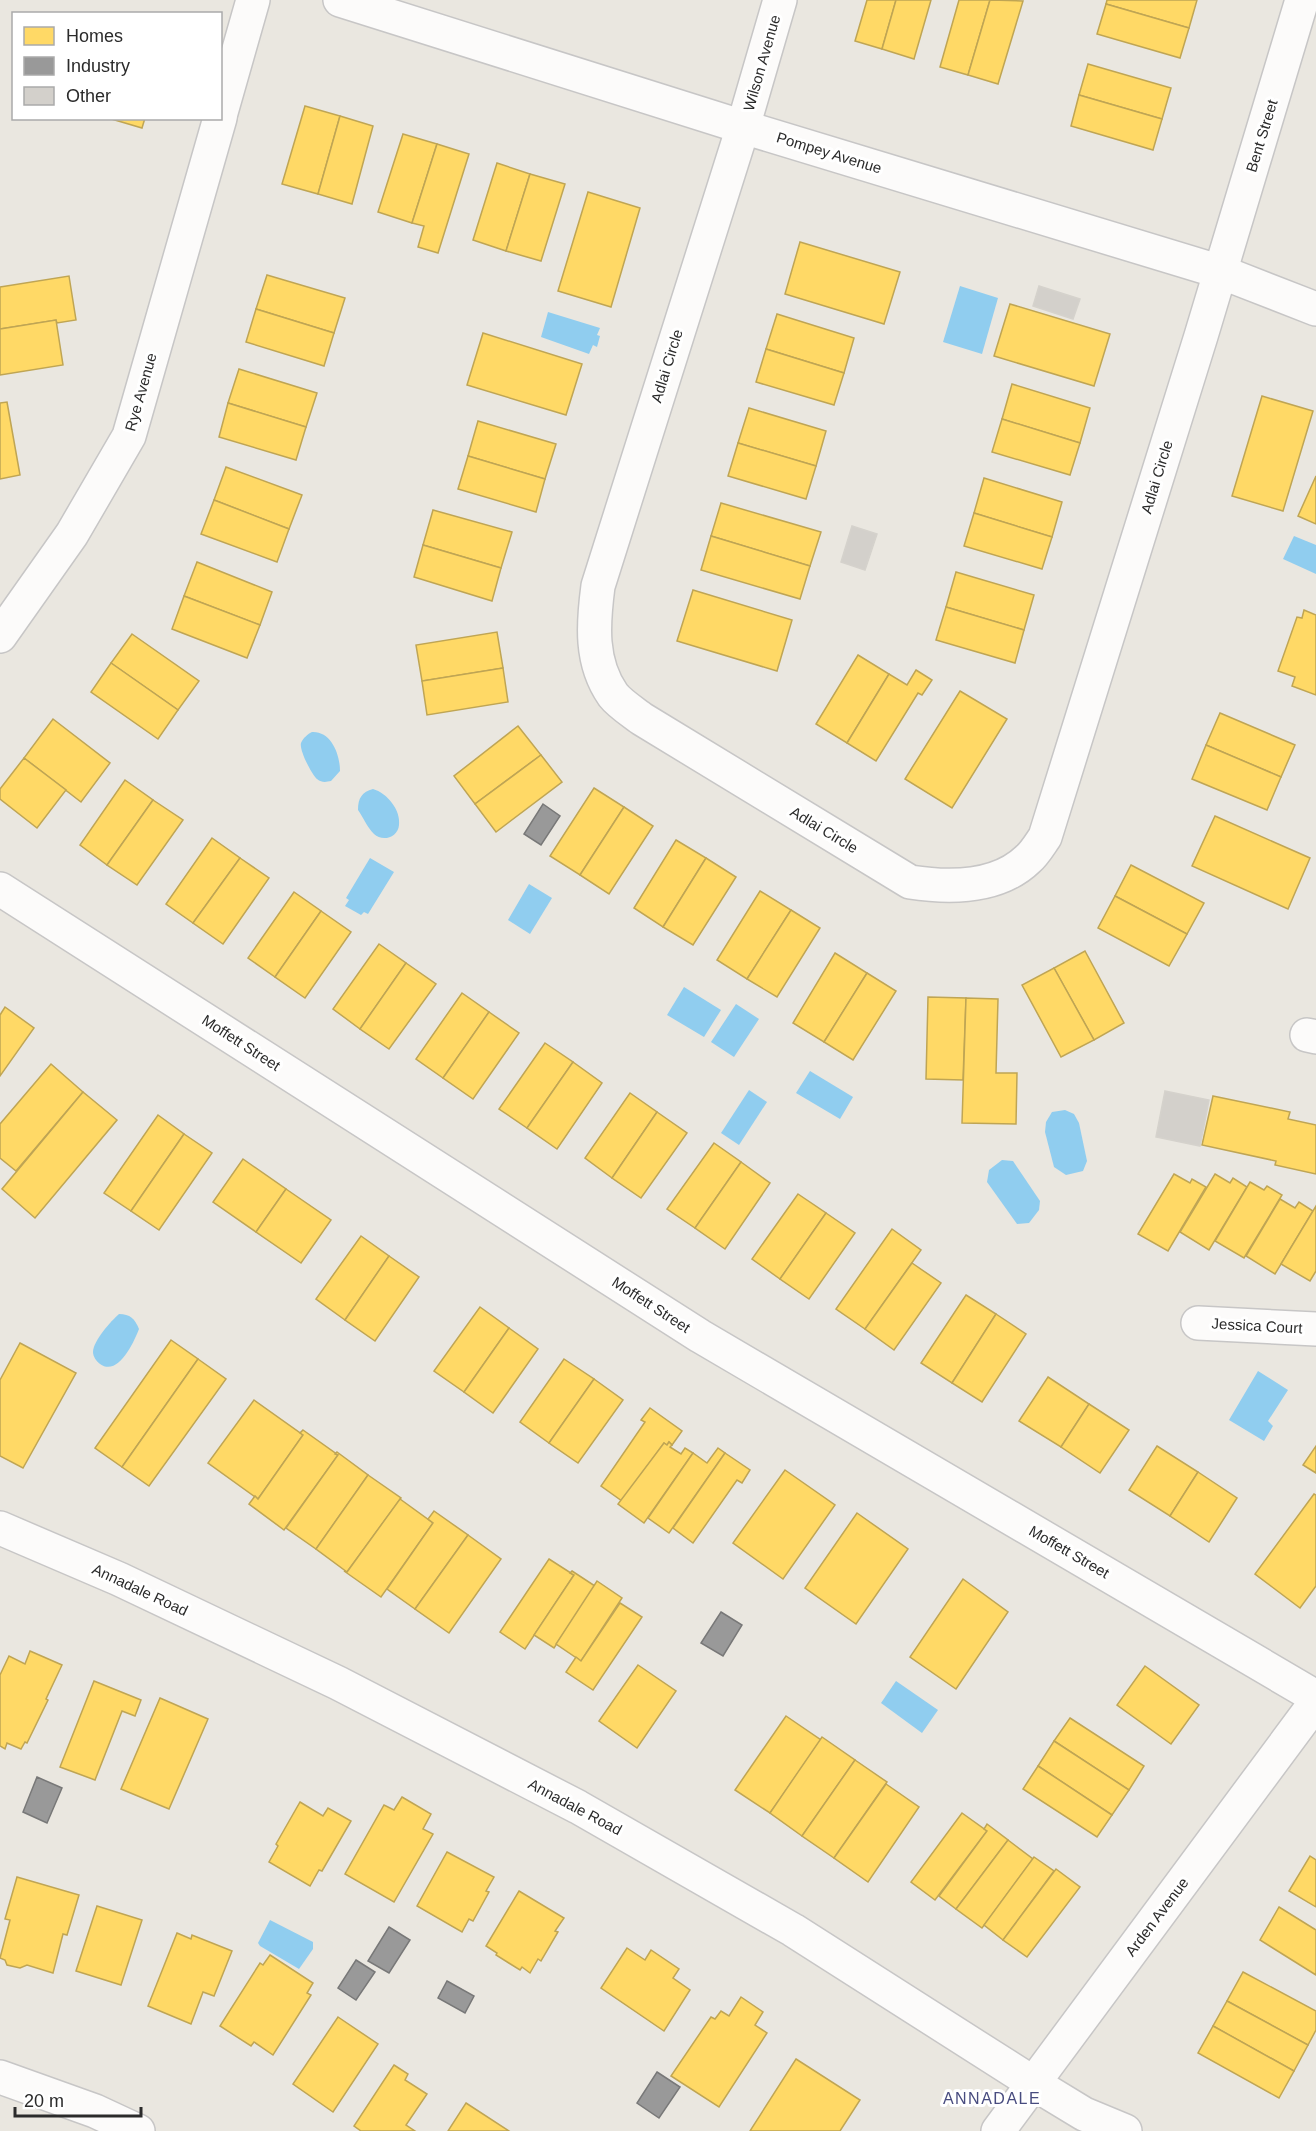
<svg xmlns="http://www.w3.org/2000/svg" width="1316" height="2131" font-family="Arial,sans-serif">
  <rect width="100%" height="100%" fill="#eae7e0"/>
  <g fill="#90cdef">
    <path d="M960,286L998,298L982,354L943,342Z"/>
    <path d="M548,312L600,328L597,335L600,336L597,347L593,345L589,354L541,337Z"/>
    <path d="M1294,536L1316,545V574L1283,559Z"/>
    <path d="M312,732C331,731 340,754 340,771L331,781C326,782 322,783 317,779C312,775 299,750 301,743C303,738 308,734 312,732Z"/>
    <path d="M373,789C387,793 401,810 399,825C398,838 382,842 374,834C367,827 363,817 358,810C358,798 362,792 373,789Z"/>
    <path d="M370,858L394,872L368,914L364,912L361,915L345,906L349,900L346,898Z"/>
    <path d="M529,884L552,898L530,934L508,920Z"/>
    <path d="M684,987L721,1010L704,1037L667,1015Z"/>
    <path d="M736,1004L759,1019L734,1057L711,1042Z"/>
    <path d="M810,1071L853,1097L840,1119L796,1093Z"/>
    <path d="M749,1090L767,1102L739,1145L721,1133Z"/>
    <path d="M1065,1110L1074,1114L1079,1123L1087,1161L1083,1171L1066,1175L1054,1167L1045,1132L1046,1122L1052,1112Z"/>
    <path d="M1002,1160L1013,1161L1040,1201L1039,1210L1029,1223L1017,1224L987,1182L989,1170Z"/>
    <path d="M119,1314C130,1314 135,1319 139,1329C134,1342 118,1377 100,1364C96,1361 93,1356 93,1352C93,1341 111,1321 119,1314Z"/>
    <path d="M1258,1371L1288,1390L1268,1421L1273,1426L1264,1441L1229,1420Z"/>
    <path d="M896,1681L938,1710L922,1733L881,1703Z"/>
    <path d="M270,1920L313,1942V1949L299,1969L260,1946L258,1943Z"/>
  </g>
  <g fill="#ffd966" stroke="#bfa554" stroke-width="1.5">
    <path d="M867,0H896L882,49L855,41Z"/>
    <path d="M896,0H931L914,59L882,49Z"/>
    <path d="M959,0H990L968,75L940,67Z"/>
    <path d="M990,0L1023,1L998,84L968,75Z"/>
    <path d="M1107,0H1197L1189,28L1106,4Z"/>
    <path d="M1106,4L1189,28L1180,58L1097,34Z"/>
    <path d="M1088,64L1171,88L1162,119L1079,95Z"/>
    <path d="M1079,95L1162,119L1153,150L1071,126Z"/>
    <path d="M305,106L340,116L318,194L282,184Z"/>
    <path d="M340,116L373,126L352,204L318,194Z"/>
    <path d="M108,118H145L142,128Z"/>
    <path d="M403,134L437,144L412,223L378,212Z"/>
    <path d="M437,144L469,154L438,253L418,247L424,226L412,223Z"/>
    <path d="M497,163L530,174L506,251L473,240Z"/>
    <path d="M530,174L565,184L541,261L506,251Z"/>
    <path d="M588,192L640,208L611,307L558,291Z"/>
    <path d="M800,242L900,272L884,324L785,294Z"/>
    <path d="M267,275L345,298L334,333L256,309Z"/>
    <path d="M69,276L76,320L57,323L56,320L0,329V287Z"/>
    <path d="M1010,304L1110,334L1094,386L994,356Z"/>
    <path d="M256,309L334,333L324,366L246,342Z"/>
    <path d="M777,314L854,338L844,373L766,349Z"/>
    <path d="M56,320L63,365L0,375V329Z"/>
    <path d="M483,333L582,364L566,415L467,385Z"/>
    <path d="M766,349L844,373L834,405L756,382Z"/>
    <path d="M239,369L317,393L306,427L228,403Z"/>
    <path d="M1012,384L1090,408L1080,443L1002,419Z"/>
    <path d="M1262,396L1313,411L1283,511L1232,496Z"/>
    <path d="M7,402L20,475L0,479V403Z"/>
    <path d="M228,403L306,427L296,460L219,437Z"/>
    <path d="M749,408L826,431L816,466L738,443Z"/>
    <path d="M1002,419L1080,443L1070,475L992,452Z"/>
    <path d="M478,421L556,444L545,479L468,456Z"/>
    <path d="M738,443L816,466L806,499L728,476Z"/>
    <path d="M468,456L545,479L536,512L458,489Z"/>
    <path d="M226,467L302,495L289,529L214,500Z"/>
    <path d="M1316,476V524L1298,516Z"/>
    <path d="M984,478L1062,502L1052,537L974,513Z"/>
    <path d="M214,500L289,529L277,562L201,534Z"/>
    <path d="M721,503L821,532L810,566L711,536Z"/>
    <path d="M433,510L512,532L501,568L423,545Z"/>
    <path d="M974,513L1052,537L1042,569L964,546Z"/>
    <path d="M711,536L810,566L800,599L701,570Z"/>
    <path d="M423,545L501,568L492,601L414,577Z"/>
    <path d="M197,562L272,592L260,625L184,596Z"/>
    <path d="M956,572L1034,595L1024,630L946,607Z"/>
    <path d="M693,590L792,620L777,671L677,641Z"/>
    <path d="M184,596L260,625L247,658L172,629Z"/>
    <path d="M946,607L1024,630L1015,663L936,640Z"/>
    <path d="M1304,610L1316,615V695L1292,686L1295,677L1278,671L1297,617L1302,618Z"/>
    <path d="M497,632L503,668L422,681L416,645Z"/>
    <path d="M132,634L199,681L178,710L111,663Z"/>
    <path d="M858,655L889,674L847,743L816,724Z"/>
    <path d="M111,663L178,710L158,739L91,692Z"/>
    <path d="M503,668L508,702L427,715L422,681Z"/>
    <path d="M916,670L932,680L922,695L918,693L876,761L847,743L889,674L907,685Z"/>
    <path d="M960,691L1007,719L952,808L905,779Z"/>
    <path d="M1220,713L1295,745L1281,777L1206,745Z"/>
    <path d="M53,719L110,763L81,802L24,758Z"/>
    <path d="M518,726L541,755L475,804L454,776Z"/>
    <path d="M1206,745L1281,777L1267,810L1192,779Z"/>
    <path d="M541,755L562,782L496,832L475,804Z"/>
    <path d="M24,758L66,790L37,828L0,799V789Z"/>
    <path d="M125,780L153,800L107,865L80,845Z"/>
    <path d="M594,788L624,807L580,875L550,856Z"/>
    <path d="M153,800L183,820L137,885L107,865Z"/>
    <path d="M624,807L653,826L609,894L580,875Z"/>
    <path d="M1215,816L1310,858L1288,909L1192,866Z"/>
    <path d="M212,838L240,858L193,923L166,904Z"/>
    <path d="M676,840L706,858L663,927L634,908Z"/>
    <path d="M240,858L269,878L223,944L193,923Z"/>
    <path d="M706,858L736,877L693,945L663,927Z"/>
    <path d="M1131,865L1204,903L1187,934L1115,896Z"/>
    <path d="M760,891L791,910L747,979L717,960Z"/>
    <path d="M294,892L321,911L275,977L248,958Z"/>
    <path d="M1115,896L1187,934L1169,966L1098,928Z"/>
    <path d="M791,910L820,928L777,997L747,979Z"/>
    <path d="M321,911L351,932L305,998L275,977Z"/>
    <path d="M379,944L406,963L360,1029L333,1009Z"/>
    <path d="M1085,951L1124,1023L1094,1040L1054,968Z"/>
    <path d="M835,953L867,973L824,1042L793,1023Z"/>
    <path d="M406,963L436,984L389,1049L360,1029Z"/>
    <path d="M1054,968L1094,1040L1061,1057L1022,985Z"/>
    <path d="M867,973L896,991L853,1060L824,1042Z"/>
    <path d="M462,993L489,1012L443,1078L416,1059Z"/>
    <path d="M928,997L966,998L963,1080L926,1079Z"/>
    <path d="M966,998L998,999L996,1073H1017L1016,1124L962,1123Z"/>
    <path d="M5,1007L34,1028L0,1076V1015Z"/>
    <path d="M489,1012L519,1033L473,1099L443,1078Z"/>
    <path d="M545,1043L573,1062L527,1128L499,1109Z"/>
    <path d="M573,1062L602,1083L557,1149L527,1128Z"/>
    <path d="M51,1064L83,1092L16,1171L0,1158V1124Z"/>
    <path d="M83,1092L117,1120L35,1218L2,1189Z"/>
    <path d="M630,1093L657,1112L612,1178L585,1158Z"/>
    <path d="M1213,1096L1290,1112L1288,1119L1316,1125V1174L1275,1165L1276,1161L1202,1145Z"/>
    <path d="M657,1112L687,1133L641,1198L612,1178Z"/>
    <path d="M158,1115L184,1134L131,1211L104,1193Z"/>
    <path d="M184,1134L212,1153L159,1230L131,1211Z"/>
    <path d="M714,1143L741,1162L695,1228L667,1209Z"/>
    <path d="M243,1159L286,1189L256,1232L213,1202Z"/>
    <path d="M741,1162L770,1183L725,1249L695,1228Z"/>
    <path d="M1174,1174L1190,1183L1192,1179L1206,1187L1168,1251L1138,1234Z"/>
    <path d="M1215,1174L1230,1183L1233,1178L1247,1187L1209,1250L1180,1232Z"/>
    <path d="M1250,1182L1264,1190L1267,1186L1282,1195L1244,1258L1215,1241Z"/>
    <path d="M286,1189L331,1220L301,1263L256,1232Z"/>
    <path d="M798,1194L826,1213L780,1279L752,1259Z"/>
    <path d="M1280,1199L1295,1208L1299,1202L1313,1211L1275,1274L1246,1256Z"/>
    <path d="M1316,1206V1271L1310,1281L1281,1264Z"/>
    <path d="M826,1213L855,1233L809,1299L780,1279Z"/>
    <path d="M892,1229L921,1250L865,1329L836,1309Z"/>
    <path d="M361,1236L389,1256L345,1320L316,1299Z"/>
    <path d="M389,1256L419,1277L375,1341L345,1320Z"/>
    <path d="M912,1263L941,1283L894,1350L865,1329Z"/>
    <path d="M966,1295L996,1314L952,1383L921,1363Z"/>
    <path d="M480,1307L509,1328L464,1392L434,1371Z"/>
    <path d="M996,1314L1026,1334L982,1402L952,1383Z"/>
    <path d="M509,1328L538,1349L493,1413L464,1392Z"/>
    <path d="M171,1340L198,1359L122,1467L95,1448Z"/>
    <path d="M20,1343L76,1373L23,1468L0,1456V1380Z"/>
    <path d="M198,1359L226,1379L149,1486L122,1467Z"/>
    <path d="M564,1359L594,1379L549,1443L520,1422Z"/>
    <path d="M1048,1377L1089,1404L1061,1447L1019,1421Z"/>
    <path d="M594,1379L623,1400L578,1463L549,1443Z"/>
    <path d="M254,1400L303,1435L258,1499L208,1463Z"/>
    <path d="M1089,1404L1129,1430L1100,1473L1061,1447Z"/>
    <path d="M650,1408L682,1431L672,1445L669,1442L667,1445L664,1443L622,1501L601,1486L645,1422L641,1420Z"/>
    <path d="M303,1430L338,1455L284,1530L249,1504L255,1496L258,1499L303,1435L300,1433Z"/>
    <path d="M669,1442L672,1445L670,1447L681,1454L685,1448L693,1453L644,1523L618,1504L664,1443L667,1445Z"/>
    <path d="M1157,1446L1198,1472L1170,1516L1129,1490Z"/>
    <path d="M1316,1446V1473L1303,1465Z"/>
    <path d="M718,1448L725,1453L669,1533L648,1518L693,1453L707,1463Z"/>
    <path d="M337,1452L368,1475L316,1549L286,1528L338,1455L335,1454Z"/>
    <path d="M725,1453L750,1470L742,1483L737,1480L693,1543L673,1528Z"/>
    <path d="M785,1470L835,1505L783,1579L733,1543Z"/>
    <path d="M1198,1472L1237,1498L1209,1542L1170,1516Z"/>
    <path d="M368,1475L401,1498L347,1572L316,1549Z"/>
    <path d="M1314,1494L1316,1495V1586L1300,1608L1255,1574Z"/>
    <path d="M400,1499L433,1523L381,1597L344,1571L347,1572Z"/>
    <path d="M434,1511L468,1535L415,1609L387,1589L433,1523L428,1519Z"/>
    <path d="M857,1513L908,1549L856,1624L805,1588Z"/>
    <path d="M468,1535L501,1559L449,1633L415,1609Z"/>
    <path d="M549,1559L574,1575L525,1649L500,1632Z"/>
    <path d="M572,1571L595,1586L554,1648L534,1635L574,1575L570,1573Z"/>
    <path d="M963,1579L1008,1612L956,1689L910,1657Z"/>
    <path d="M597,1581L622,1598L581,1661L556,1644Z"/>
    <path d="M620,1603L642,1617L593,1690L566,1672L576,1657L581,1661Z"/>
    <path d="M30,1651L62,1665L46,1699L48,1700L27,1743L25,1742L21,1749L7,1743L5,1749L0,1746V1675L9,1656L25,1664Z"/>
    <path d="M638,1665L676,1691L637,1748L599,1721Z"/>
    <path d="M1145,1666L1199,1705L1171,1744L1117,1705Z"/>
    <path d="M94,1681L141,1700L135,1716L122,1711L95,1780L60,1767Z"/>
    <path d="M160,1698L208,1719L169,1809L121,1789Z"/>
    <path d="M786,1716L821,1740L770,1813L735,1790Z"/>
    <path d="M1070,1718L1144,1766L1129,1790L1054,1741Z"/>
    <path d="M822,1737L855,1760L802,1836L770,1813Z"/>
    <path d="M1054,1741L1129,1790L1112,1815L1038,1766Z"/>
    <path d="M855,1760L887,1782L834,1858L802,1836Z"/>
    <path d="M1038,1766L1112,1815L1097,1837L1023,1789Z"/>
    <path d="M886,1784L919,1807L868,1882L834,1858Z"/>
    <path d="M402,1797L431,1814L423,1829L433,1834L394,1902L345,1874L384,1805L394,1810Z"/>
    <path d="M300,1802L323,1816L328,1808L351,1821L322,1871L319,1870L310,1886L269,1862L278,1846L276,1844Z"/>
    <path d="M962,1813L987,1831L935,1900L911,1882Z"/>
    <path d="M987,1824L1008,1840L956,1909L939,1896L987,1831L984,1829Z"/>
    <path d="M1008,1840L1033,1859L982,1928L956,1909Z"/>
    <path d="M447,1852L494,1877L486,1891L489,1892L473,1921L469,1919L462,1932L417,1906Z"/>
    <path d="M1310,1856L1316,1860V1907L1289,1891Z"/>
    <path d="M1034,1857L1054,1871L1003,1940L984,1925Z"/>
    <path d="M1056,1869L1080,1887L1027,1957L1003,1940Z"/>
    <path d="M17,1877L79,1895L67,1935L63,1934L53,1973L27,1965L20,1968L7,1965L5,1960L0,1958L10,1920L5,1919Z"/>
    <path d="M519,1891L564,1918L555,1931L558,1932L541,1961L538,1959L530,1973L522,1967L520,1970L496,1955L497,1953L486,1946Z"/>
    <path d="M97,1906L142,1920L121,1985L76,1971Z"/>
    <path d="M1279,1907L1316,1930V1975L1260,1940Z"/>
    <path d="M177,1933L191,1939L192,1935L232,1951L214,1996L203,1992L191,2024L148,2006Z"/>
    <path d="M627,1948L645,1960L651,1950L679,1969L673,1978L690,1990L664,2031L601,1988Z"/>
    <path d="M270,1955L313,1983L307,1993L311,1995L273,2055L254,2042L251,2046L220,2026L260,1963L263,1965Z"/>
    <path d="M1243,1972L1316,2011V2030L1308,2045L1227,2001Z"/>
    <path d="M741,1997L763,2012L755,2025L767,2033L719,2107L671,2076L711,2017L715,2019L721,2011L729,2016Z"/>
    <path d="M1227,2001L1308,2045L1294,2071L1213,2026Z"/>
    <path d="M338,2017L378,2044L333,2112L293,2084Z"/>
    <path d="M1213,2026L1294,2071L1279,2098L1198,2053Z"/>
    <path d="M796,2059L860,2100L840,2131H750Z"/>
    <path d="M394,2065L408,2074L405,2080L427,2094L406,2125L415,2131H361L354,2126Z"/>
    <path d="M466,2103L509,2131H448Z"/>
  </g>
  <g fill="#999" stroke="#787878" stroke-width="1.5">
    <path d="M543,804L560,816L541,845L524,834Z"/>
    <path d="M721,1612L742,1625L723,1656L701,1643Z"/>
    <path d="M37,1777L62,1788L47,1823L23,1812Z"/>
    <path d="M389,1927L410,1940L389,1973L368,1961Z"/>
    <path d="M356,1960L375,1972L356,2000L338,1988Z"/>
    <path d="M447,1981L474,1996L465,2013L438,1998Z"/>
    <path d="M657,2072L680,2087L659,2118L637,2103Z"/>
  </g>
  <g fill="#d3d0cb" stroke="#d5d2cc" stroke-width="1.5">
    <path d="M1039,286L1080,299L1073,319L1033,306Z"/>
    <path d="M852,526L877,534L865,570L841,562Z"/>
    <path d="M1165,1091L1209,1100L1200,1146L1156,1137Z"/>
  </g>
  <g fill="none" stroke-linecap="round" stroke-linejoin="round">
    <defs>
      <g id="minor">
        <path d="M340,0L743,127L1221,272L1316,309"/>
        <path d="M780,0L743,127L598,586C593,624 590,662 613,695C620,704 633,712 642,719L910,882C949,888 997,889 1028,859C1035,853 1040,844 1045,837L1201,336L1302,0"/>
        <path d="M220,116L253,0"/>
        <path d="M0,636L72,534L129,436L220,118"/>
        <path d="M0,889L700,1336L1316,1697"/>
        <path d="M1307,1035L1316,1037"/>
        <path d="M1198,1323L1316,1329"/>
        <path d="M0,1528L119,1579L338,1683L578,1807L793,1930L1033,2083L1084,2114L1125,2131"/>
        <path d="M0,2077L95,2111L138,2131"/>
        <path d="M998,2131L1316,1702"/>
      </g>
    </defs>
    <use href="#minor" stroke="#c7c6c6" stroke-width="36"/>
    <use href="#minor" stroke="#fcfbfa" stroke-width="33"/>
  </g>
  <g text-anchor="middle" stroke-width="6" stroke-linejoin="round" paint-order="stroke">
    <g font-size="15" fill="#2b2b2b" stroke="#fff">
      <text transform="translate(762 63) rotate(-74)" y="5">Wilson Avenue</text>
      <text transform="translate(1262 136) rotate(-73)" y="5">Bent Street</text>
      <text transform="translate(829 153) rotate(17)" y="5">Pompey Avenue</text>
      <text transform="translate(667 366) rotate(-73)" y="5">Adlai Circle</text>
      <text transform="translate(141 392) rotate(-74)" y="5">Rye Avenue</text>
      <text transform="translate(1157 477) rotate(-73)" y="5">Adlai Circle</text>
      <text transform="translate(824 830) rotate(31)" y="5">Adlai Circle</text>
      <text transform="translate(241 1043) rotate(33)" y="5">Moffett Street</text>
      <text transform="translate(651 1305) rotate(33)" y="5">Moffett Street</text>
      <text transform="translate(1257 1326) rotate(3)" y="5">Jessica Court</text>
      <text transform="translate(1069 1552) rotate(30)" y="5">Moffett Street</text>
      <text transform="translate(140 1590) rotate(25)" y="5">Annadale Road</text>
      <text transform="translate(575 1807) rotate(28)" y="5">Annadale Road</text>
      <text transform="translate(1157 1917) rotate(-53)" y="5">Arden Avenue</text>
    </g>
    <g font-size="16" letter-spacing="1.5" fill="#484c7f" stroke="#fff">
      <text x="992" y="2104">ANNADALE</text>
    </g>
  </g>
  <rect x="12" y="12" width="210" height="108" fill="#ffffff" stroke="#aaaaaa" stroke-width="1.5"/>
  <rect x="24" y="27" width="30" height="18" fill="#ffd966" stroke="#aaaaaa" stroke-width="1.5"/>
  <text x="66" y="42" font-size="18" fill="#2b2b2b">Homes</text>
  <rect x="24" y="57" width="30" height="18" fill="#999999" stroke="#aaaaaa" stroke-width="1.5"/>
  <text x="66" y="72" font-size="18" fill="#2b2b2b">Industry</text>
  <rect x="24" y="87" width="30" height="18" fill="#d3d0cb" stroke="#aaaaaa" stroke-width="1.5"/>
  <text x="66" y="102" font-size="18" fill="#2b2b2b">Other</text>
  <path d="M15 2107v9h126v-9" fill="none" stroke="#2b2b2b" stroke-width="3"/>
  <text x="24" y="2107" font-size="18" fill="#2b2b2b" stroke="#ffffff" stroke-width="4.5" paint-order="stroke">20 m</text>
</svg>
